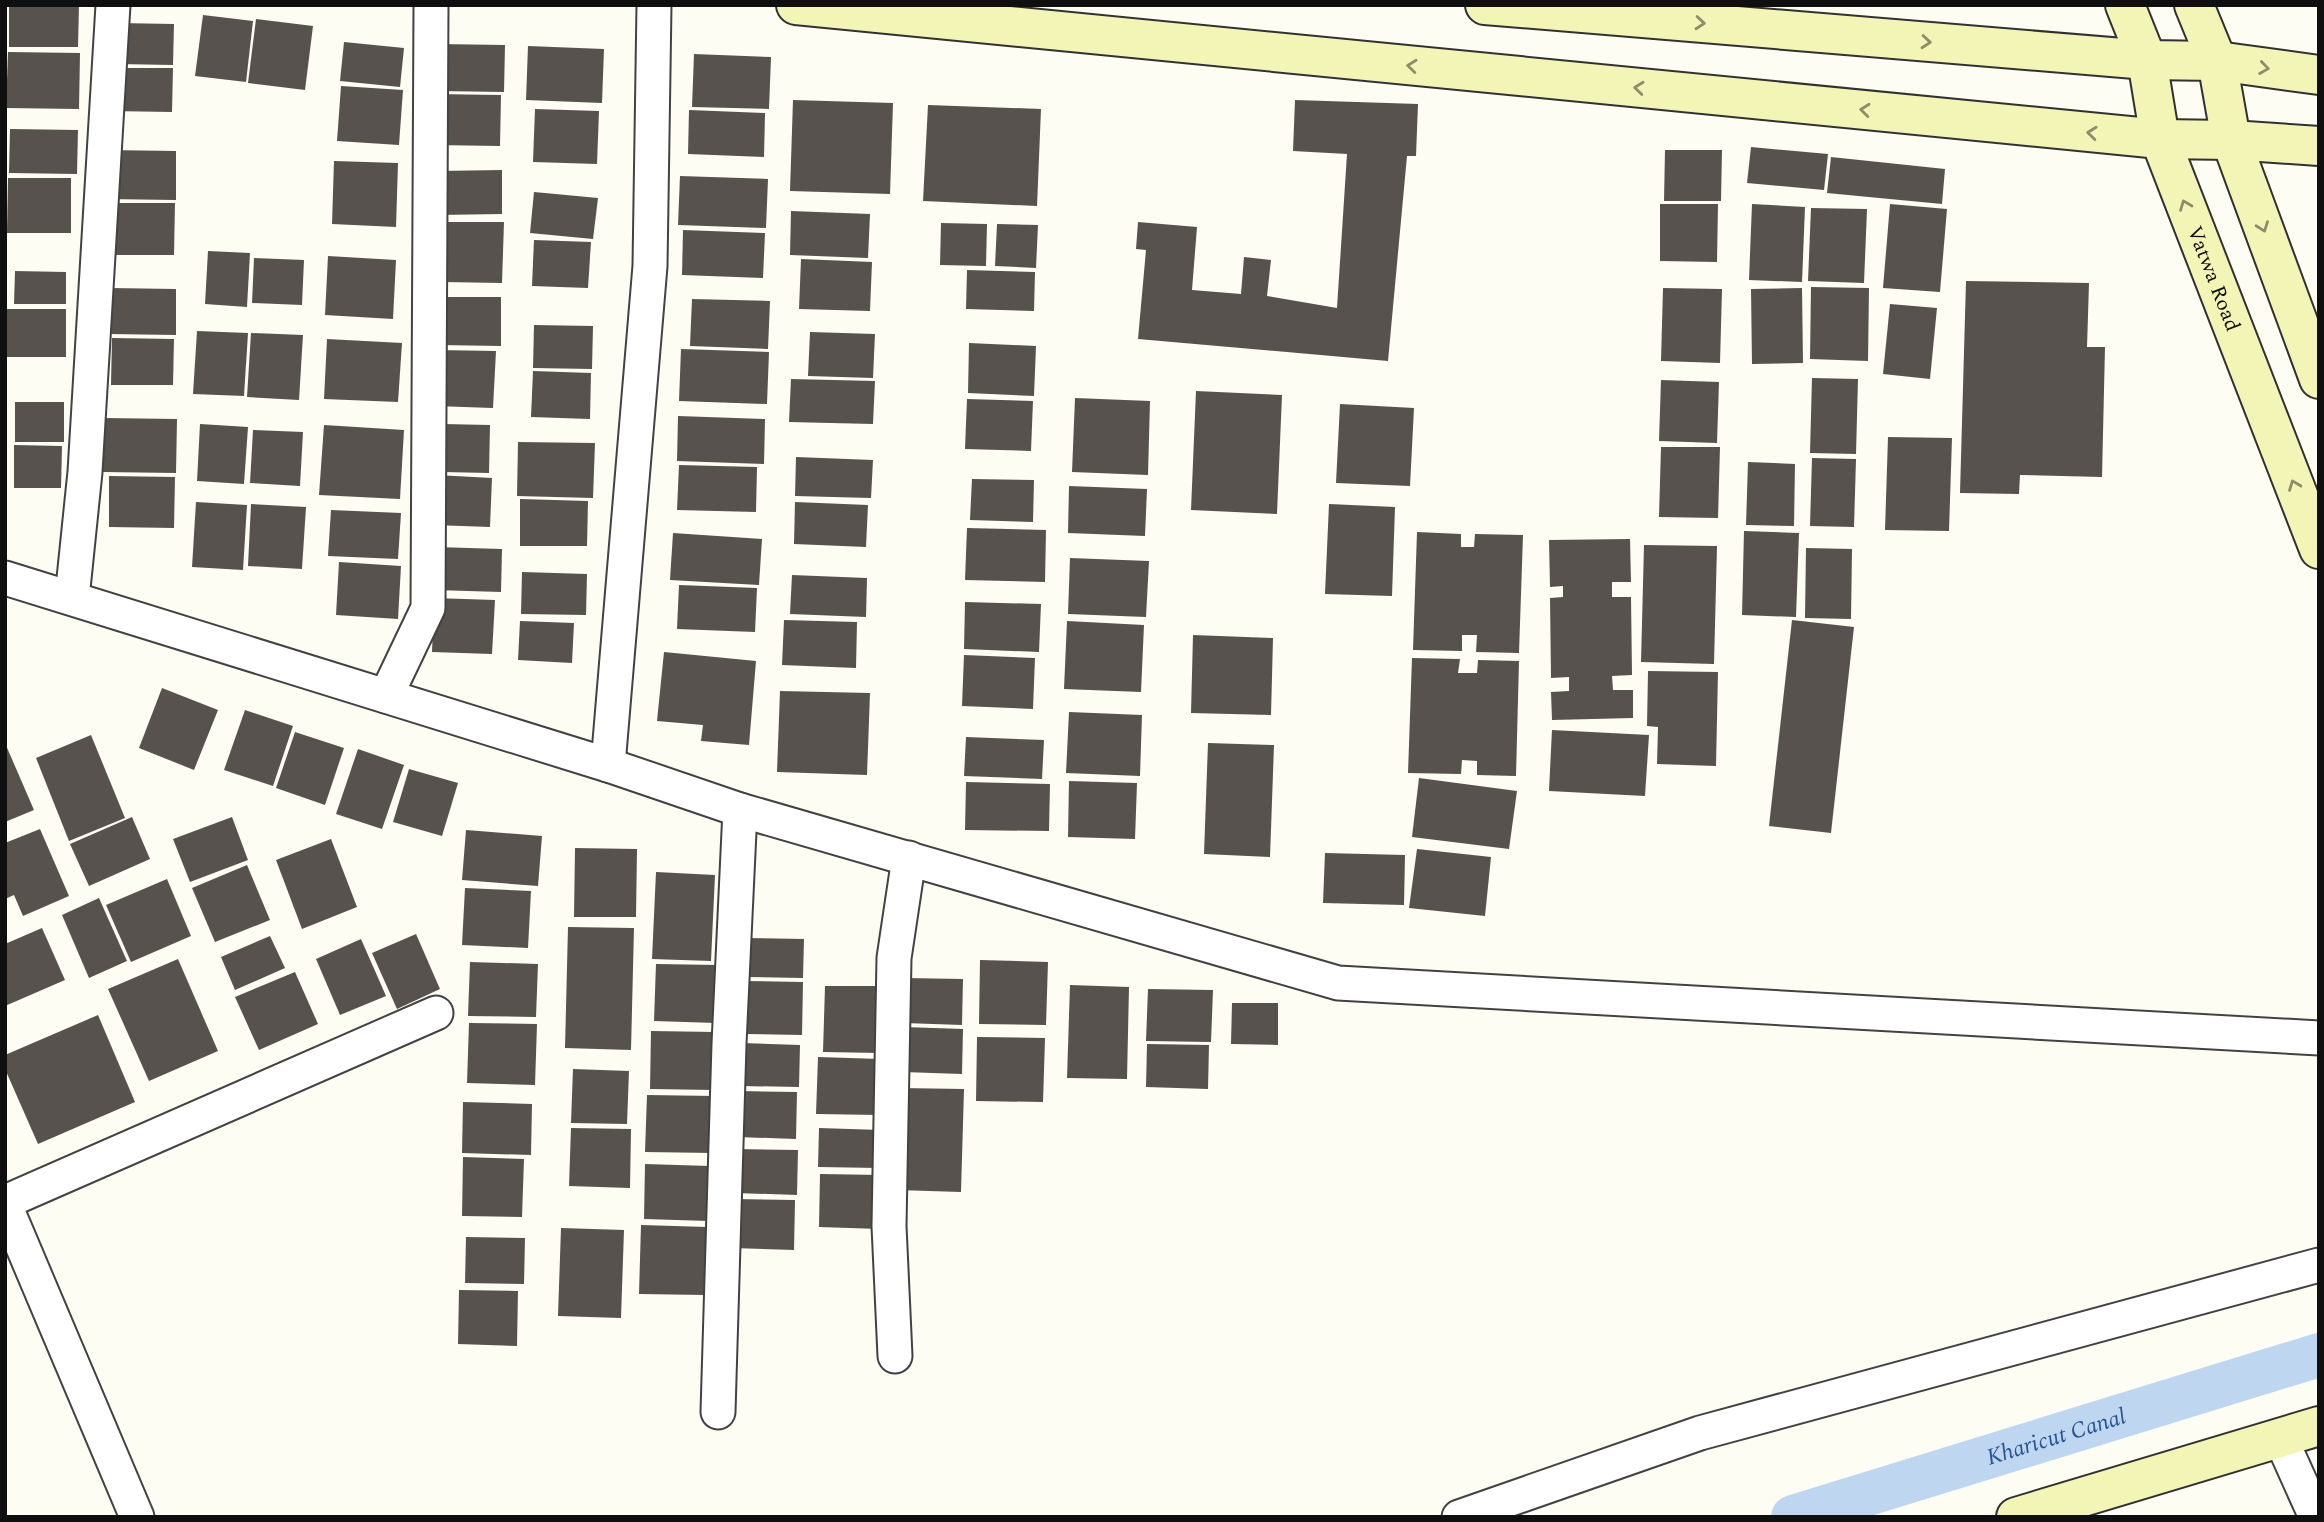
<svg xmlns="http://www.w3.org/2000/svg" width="2324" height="1522" font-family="Spectral,serif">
  <rect width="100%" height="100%" fill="#fdfdf4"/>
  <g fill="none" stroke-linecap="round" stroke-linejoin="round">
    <path stroke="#bed6ef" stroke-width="44" id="s1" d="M1793,1517L2319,1355"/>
  </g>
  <g fill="#57524d">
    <path d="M9,5H79L78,47H9Z"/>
    <path d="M203,15L253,21L246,82L195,76Z"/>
    <path d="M256,19L313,26L305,90L248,83Z"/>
    <path d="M117,23L174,24L173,65L117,64Z"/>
    <path d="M344,42L404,48L400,87L340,81Z"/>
    <path d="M438,44L505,45L504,92L437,91Z"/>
    <path d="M528,46L604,49L602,103L526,100Z"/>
    <path d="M8,52L80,53L79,109L6,108Z"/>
    <path d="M694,54L771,57L769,109L692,107Z"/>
    <path d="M110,68H173L172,112L109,111Z"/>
    <path d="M341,86L403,90L399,145L337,141Z"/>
    <path d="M434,94L501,95L500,146L434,145Z"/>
    <path d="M793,100L893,103L890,194L790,191Z"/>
    <path d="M1295,100L1418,104L1416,156H1407L1388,361L1138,339L1146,250L1136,249L1138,222L1197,227L1192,290L1241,294L1244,257L1271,260L1267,296L1337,308L1347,154L1293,151Z"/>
    <path d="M928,105L1041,109L1037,206L923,201Z"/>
    <path d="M535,109L599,111L597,164L533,162Z"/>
    <path d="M689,110L765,113L764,157L688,154Z"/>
    <path d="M10,129L78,130L77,174L9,173Z"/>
    <path d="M1751,147L1828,154L1824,190L1747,183Z"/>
    <path d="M106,150L176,151V200L105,199Z"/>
    <path d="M1665,150H1722L1721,201H1664Z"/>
    <path d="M1831,157L1945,169L1942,204L1827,193Z"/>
    <path d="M334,161L398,163L396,227L332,224Z"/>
    <path d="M502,170V214L438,215V171Z"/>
    <path d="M680,176L768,179L766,228L678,225Z"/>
    <path d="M8,178H71V233H7Z"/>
    <path d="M534,192L598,198L593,239L530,233Z"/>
    <path d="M107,203H175L174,255H107Z"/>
    <path d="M1660,204H1718L1717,262L1660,261Z"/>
    <path d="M1752,204L1805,207L1802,282L1749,280Z"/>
    <path d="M1890,204L1947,209L1940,292L1883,288Z"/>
    <path d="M1811,208L1867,209L1864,283L1808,281Z"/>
    <path d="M791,211L870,214L868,258L790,255Z"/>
    <path d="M445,222H504L502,283L443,282Z"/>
    <path d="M941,223L987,224L986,266L940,265Z"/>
    <path d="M997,224L1038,225L1036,268L995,266Z"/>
    <path d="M683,230L765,233L763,278L682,275Z"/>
    <path d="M534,240L591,242L588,288L532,286Z"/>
    <path d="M208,251L250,253L247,307L205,304Z"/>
    <path d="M328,256L396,260L393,319L325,315Z"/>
    <path d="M254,258L304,260L302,305L252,303Z"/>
    <path d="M801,259L872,262L870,311L799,309Z"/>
    <path d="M967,270L1035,272L1034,311L966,309Z"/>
    <path d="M15,271L66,272V304H14Z"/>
    <path d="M1966,281L2089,283L2087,347H2105L2102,477L2020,475L2019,494L1960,493Z"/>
    <path d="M1811,287L1869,288L1868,361L1810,359Z"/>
    <path d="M110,288L176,289V335L109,334Z"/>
    <path d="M1663,288L1722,289L1720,363L1661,361Z"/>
    <path d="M1802,288L1803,363L1752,364L1751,289Z"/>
    <path d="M439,297H501V346L438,345Z"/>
    <path d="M692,299L770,301L768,349L690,346Z"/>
    <path d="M1890,304L1937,308L1930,379L1883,374Z"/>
    <path d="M7,309H66V357H6Z"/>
    <path d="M534,325L593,326L592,369L533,368Z"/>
    <path d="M197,331L248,333L244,396L193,394Z"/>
    <path d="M810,332L875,334L873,378L808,376Z"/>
    <path d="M251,333L303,335L299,400L247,397Z"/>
    <path d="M112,338L174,339L173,385H111Z"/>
    <path d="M327,339L402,343L398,402L324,399Z"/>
    <path d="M969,343L1036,346L1034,396L968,393Z"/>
    <path d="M681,349L769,352L767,404L679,401Z"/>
    <path d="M437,350L496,351L493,408L435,406Z"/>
    <path d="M533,371L591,373L590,419L531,417Z"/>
    <path d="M1812,378L1858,379L1856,454L1810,453Z"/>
    <path d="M791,379L875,381L873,424L789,422Z"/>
    <path d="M1661,380L1719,382L1717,443L1659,441Z"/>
    <path d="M1196,391L1282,395L1277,514L1191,510Z"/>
    <path d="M1075,398L1150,401L1148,475L1072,472Z"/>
    <path d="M967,399L1033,401L1031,451L965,449Z"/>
    <rect x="15" y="402" width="49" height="40"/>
    <path d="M1340,404L1414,408L1410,486L1336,483Z"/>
    <path d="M678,416L765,419L764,464L677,461Z"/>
    <path d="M104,418L177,419L176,473L103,472Z"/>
    <path d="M200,424L248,427L244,484L197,481Z"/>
    <path d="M443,424L490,425L489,473L443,472Z"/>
    <path d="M324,425L404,430L400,499L319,495Z"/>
    <path d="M253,430L303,432L300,486L250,483Z"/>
    <path d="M1888,437L1952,438L1949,531L1885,530Z"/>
    <path d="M518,442L595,443L593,498L517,496Z"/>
    <path d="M14,445L62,446L61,488H14Z"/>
    <path d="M1661,447H1720L1718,518L1659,517Z"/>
    <path d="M796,457L873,460L871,498L795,496Z"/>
    <path d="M1812,458L1856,459L1854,527L1810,526Z"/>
    <path d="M1748,462L1795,464L1794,526L1746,525Z"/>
    <path d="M679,465L757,467L756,512L677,510Z"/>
    <path d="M436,475L492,478L490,527L434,525Z"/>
    <path d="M109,476L175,477L174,528L109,527Z"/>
    <path d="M972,479L1034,480L1033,522L970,520Z"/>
    <path d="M1069,486L1147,489L1145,536L1068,533Z"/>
    <path d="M520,499L588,501L587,546H520Z"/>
    <path d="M196,502L247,505L243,570L192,567Z"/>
    <path d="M795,502L868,505L866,547L794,544Z"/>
    <path d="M251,504L306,507L302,569L248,566Z"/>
    <path d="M1329,504L1395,507L1392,596L1325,594Z"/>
    <path d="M331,510L401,513L398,559L328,556Z"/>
    <path d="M967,528L1046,530L1045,582L965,580Z"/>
    <path d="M1744,531L1799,533L1796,617L1742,615Z"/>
    <path d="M1417,532L1461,534V547H1474L1475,534L1523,535L1519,653L1476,652L1477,635H1462V651L1413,650Z"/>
    <path d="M673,533L762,539L759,585L670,580Z"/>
    <path d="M1630,539L1631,582H1612V597H1631L1632,675L1612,676L1613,690H1633V718L1552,720L1551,692L1569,691V677L1551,678L1550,598L1563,597V586L1550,587L1549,540Z"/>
    <path d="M1644,545L1717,546L1714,664L1641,662Z"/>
    <path d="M436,547L502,549L501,592L435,590Z"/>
    <path d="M1806,548L1852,549L1851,619L1805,618Z"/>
    <path d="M1070,558L1149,561L1146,617L1068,614Z"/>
    <path d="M339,562L401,566L398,619L336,615Z"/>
    <path d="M522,572L587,574L586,615L521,614Z"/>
    <path d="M792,575L867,578L866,617L790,614Z"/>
    <path d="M679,585L757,588L755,632L677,629Z"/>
    <path d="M434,598L495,600L492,654L432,652Z"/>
    <path d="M965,602L1041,604L1039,652L964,649Z"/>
    <path d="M784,620L857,622L856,668L782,665Z"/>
    <path d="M1792,620L1854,627L1831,833L1769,826Z"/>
    <path d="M520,621L574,623L572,663L518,660Z"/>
    <path d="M1067,621L1144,625L1141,692L1064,689Z"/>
    <path d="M1193,635L1273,638L1271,715L1191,713Z"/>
    <path d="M664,652L756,661L749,745L701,741L703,725L657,721Z"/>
    <path d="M964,655L1035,658L1033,709L962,706Z"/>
    <path d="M1412,658L1460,659L1458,673H1477L1478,660L1519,661L1516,776L1477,775V761L1462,760L1461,774L1408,773Z"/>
    <path d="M1648,671L1718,672L1716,766L1657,764L1658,727L1647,726Z"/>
    <path d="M162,688L218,710L194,770L139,748Z"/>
    <path d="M780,691L870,693L867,775L777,772Z"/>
    <path d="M245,710L293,726L273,786L224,770Z"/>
    <path d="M1069,712L1142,715L1140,776L1066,773Z"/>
    <path d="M1552,730L1649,735L1645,796L1549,791Z"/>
    <path d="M295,732L344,748L325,805L276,788Z"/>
    <path d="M91,735L125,818L69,841L36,758Z"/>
    <path d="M966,737L1044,740L1042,779L964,776Z"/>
    <path d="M5,743L34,810L5,822Z"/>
    <path d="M1208,743L1274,745L1270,857L1204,854Z"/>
    <path d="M358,749L404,765L382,829L336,814Z"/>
    <path d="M409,769L458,783L442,836L393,822Z"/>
    <path d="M1419,778L1517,791L1509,849L1412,837Z"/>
    <path d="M1069,781L1137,783L1135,839L1068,837Z"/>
    <path d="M966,782L1050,784L1049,831L965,830Z"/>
    <path d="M132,817L150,859L89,886L70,844Z"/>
    <path d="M232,817L248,860L190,882L173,839Z"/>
    <path d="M40,829L69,896L23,916L14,895L5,899V843Z"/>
    <path d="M466,830L542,836L538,886L462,880Z"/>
    <path d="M331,839L357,907L302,929L276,860Z"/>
    <path d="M575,848L637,849L636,917H574Z"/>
    <path d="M1417,849L1491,857L1485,916L1409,908Z"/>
    <path d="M1325,853L1405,855L1404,905L1323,903Z"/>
    <path d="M247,865L270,920L215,942L192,888Z"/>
    <path d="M656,872L715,875L711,961L652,959Z"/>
    <path d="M167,879L191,936L131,962L106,905Z"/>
    <path d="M465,888L531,891L528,948L462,945Z"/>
    <path d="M99,898L127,961L89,978L62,915Z"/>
    <path d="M568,927L634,928L631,1050L565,1048Z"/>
    <path d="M42,928L65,980L5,1006V944Z"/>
    <path d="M416,934L440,989L397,1009L372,953Z"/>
    <path d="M270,936L285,968L235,990L221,957Z"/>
    <path d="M746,938L804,939L803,978L745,977Z"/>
    <path d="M361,939L386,996L340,1015L316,959Z"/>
    <path d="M178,959L218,1051L149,1081L108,989Z"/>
    <path d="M980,960L1048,962L1046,1025L979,1024Z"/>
    <path d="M470,962L538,964L536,1017L468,1016Z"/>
    <path d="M656,964L718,965L716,1023L654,1021Z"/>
    <path d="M295,972L318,1024L259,1050L235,997Z"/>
    <path d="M905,978L963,979L962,1025L904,1023Z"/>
    <path d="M744,981L803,982L802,1035L743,1034Z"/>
    <path d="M1070,985L1129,987L1127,1079L1067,1078Z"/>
    <path d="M825,986H882L880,1053L823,1052Z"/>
    <path d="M1148,989L1213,990L1211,1042L1146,1041Z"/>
    <path d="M1232,1003H1278V1045L1231,1044Z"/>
    <path d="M98,1015L135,1102L38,1144L5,1069V1055Z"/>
    <path d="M469,1023L537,1024L535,1085L467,1083Z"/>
    <path d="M904,1027L963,1029L962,1074L903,1072Z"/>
    <path d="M651,1031L715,1032L714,1090L650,1089Z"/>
    <path d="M977,1037L1045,1038L1043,1102L976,1101Z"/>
    <path d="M742,1043L800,1045L799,1087L741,1086Z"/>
    <path d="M1147,1044L1209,1045L1208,1089L1146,1087Z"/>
    <path d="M818,1057L880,1059L879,1115L816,1114Z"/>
    <path d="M573,1069L629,1071L627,1124L571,1123Z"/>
    <path d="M900,1088L964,1089L961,1192L897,1190Z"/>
    <path d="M739,1091L797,1092L796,1139L737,1137Z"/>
    <path d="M647,1095L715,1096L713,1153L645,1152Z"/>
    <path d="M463,1102L532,1104L531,1155L462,1153Z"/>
    <path d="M571,1128L631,1129L630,1188L569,1186Z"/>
    <path d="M819,1128L881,1130L879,1168L818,1167Z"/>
    <path d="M736,1149L798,1150L797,1195L735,1193Z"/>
    <path d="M463,1157L524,1159L522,1217L462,1216Z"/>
    <path d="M645,1164L710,1166L709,1221L644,1219Z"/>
    <path d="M820,1174L881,1175L880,1229L819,1227Z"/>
    <path d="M733,1199L795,1200L794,1250L732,1248Z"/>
    <path d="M641,1225L707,1227L705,1295L639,1294Z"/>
    <path d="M561,1228L624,1230L621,1318L558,1316Z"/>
    <path d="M466,1237L525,1238L524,1284L465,1283Z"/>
    <path d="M459,1290L518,1291L517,1346L458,1344Z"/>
  </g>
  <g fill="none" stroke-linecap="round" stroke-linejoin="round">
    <defs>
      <g id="street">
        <path d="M5,578L608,765L740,810L1338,983L2319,1038"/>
        <path d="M72,598L85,472L113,5"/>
        <path d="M386,696L428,608L431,5"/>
        <path d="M608,765L650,266L654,5"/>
        <path d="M5,1202L436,1013"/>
        <path d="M5,1205L137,1517"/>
        <path d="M895,1356L889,1226L894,958L909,858"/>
        <path d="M718,1412L729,1044L740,810"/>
        <path d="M2280,1437L2316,1517"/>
        <path d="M1459,1517L1700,1433L2319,1265"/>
      </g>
      <g id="secondary">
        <path d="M796,5L2160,139L2231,140L2319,146"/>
        <path d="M1485,5L2147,60L2217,61L2319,75"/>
        <path id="s2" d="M2125,5L2147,60L2160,139L2319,549"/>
        <path d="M2194,5L2217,61L2231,140L2319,379"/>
        <path d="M2016,1517L2319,1426"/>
      </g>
    </defs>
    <use href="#street" stroke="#424242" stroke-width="37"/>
    <use href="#secondary" stroke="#313131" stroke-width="42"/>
    <use href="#street" stroke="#fff" stroke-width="33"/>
    <use href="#secondary" stroke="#f3f5b7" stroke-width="38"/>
  </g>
  <defs><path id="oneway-chevron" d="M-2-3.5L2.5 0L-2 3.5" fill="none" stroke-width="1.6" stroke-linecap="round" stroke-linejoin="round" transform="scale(1.75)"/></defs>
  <g stroke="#8c8e6b">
    <use href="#oneway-chevron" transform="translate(1700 23) rotate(5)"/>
    <use href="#oneway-chevron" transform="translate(1926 42) rotate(5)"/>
    <use href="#oneway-chevron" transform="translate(1412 66) rotate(-174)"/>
    <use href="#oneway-chevron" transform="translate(2264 68) rotate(8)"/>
    <use href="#oneway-chevron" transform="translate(1639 88) rotate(-174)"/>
    <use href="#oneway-chevron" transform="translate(1865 110) rotate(-174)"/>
    <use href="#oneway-chevron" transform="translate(2092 133) rotate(-174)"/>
    <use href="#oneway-chevron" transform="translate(2185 205) rotate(-111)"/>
    <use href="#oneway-chevron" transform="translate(2263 227) rotate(70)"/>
    <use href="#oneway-chevron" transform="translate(2294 485) rotate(-111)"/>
  </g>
  <g text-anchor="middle" stroke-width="7" stroke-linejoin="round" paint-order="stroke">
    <g font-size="21" fill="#0f0f0f" stroke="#fff">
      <text dy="7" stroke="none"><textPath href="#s2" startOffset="289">Vatwa Road</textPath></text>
    </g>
    <g font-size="23" font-style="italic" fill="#285592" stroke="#fff">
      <text dy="8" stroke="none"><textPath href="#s1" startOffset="275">Kharicut Canal</textPath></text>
    </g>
  </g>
  <rect width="2324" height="1522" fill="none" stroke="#0f0f0f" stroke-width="14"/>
</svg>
